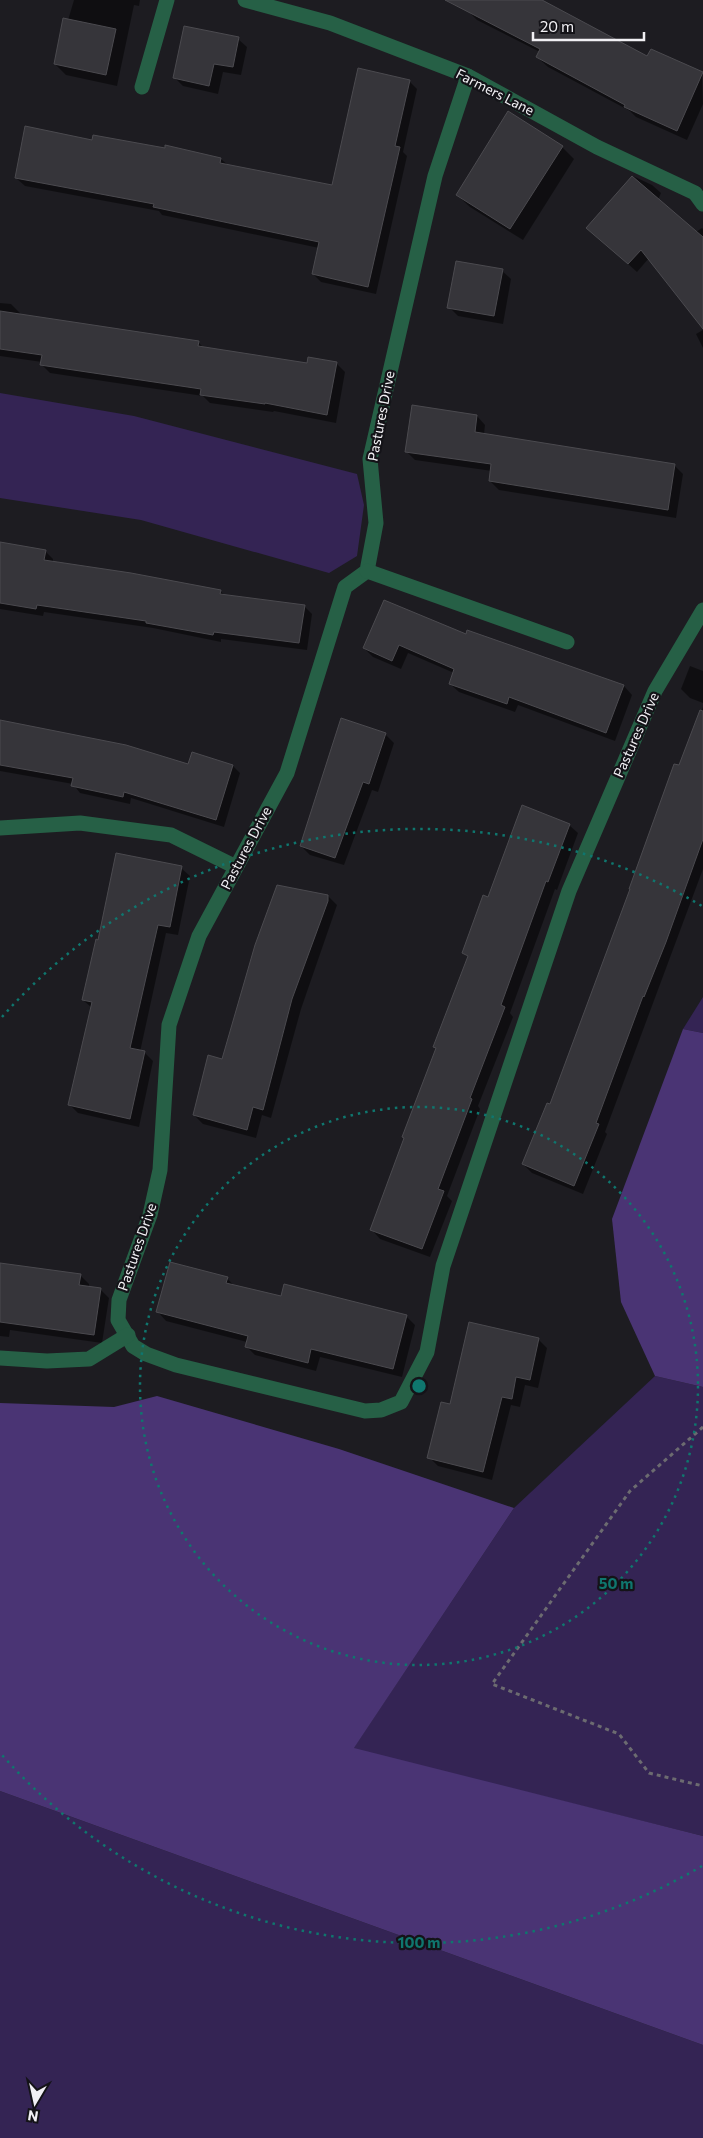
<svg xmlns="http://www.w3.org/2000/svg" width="703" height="2138" font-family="Commissioner,sans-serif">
  <rect width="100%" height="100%" fill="#1d1c21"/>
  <g fill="#342454">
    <path d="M0,393L134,416L357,474L364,505L357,556L329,573L141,520L0,498Z"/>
    <path d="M703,997V1033L683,1029Z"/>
    <path d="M655,1376L703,1387V1836L353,1749L514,1508Z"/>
    <path d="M0,1791L703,2045V2138H0Z"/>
  </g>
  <g fill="#4a3474">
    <path d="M683,1029L703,1033V1387L655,1376L621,1302L612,1219Z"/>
    <path d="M157,1396L339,1449L514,1508L354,1748L703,1836V2045L0,1791V1403L114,1407Z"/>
  </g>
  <g fill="#0007">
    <path d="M74,0H140L139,6L134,5L117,86L66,75L55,64Z"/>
    <path d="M447,0H540L648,58L702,73L703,104L687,140L636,117L630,111L548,67L537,57L540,52L477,20L467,10Z"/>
    <path d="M238,39L247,47L241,75L223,72L218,94L183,86L174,77Z"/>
    <path d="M409,81L417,89L403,152L407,156L376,294L321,282L313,274L319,248L162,215L159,211L25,186L16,178L93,141L166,150V147L221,159L228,165L333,187Z"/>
    <path d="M562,147L574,159L523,240L470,207L457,195Z"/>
    <path d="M633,176L652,185L661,193L658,200L696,232L702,228L703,229V327L649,258L637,272L588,228Z"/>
    <path d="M502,271L511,279L503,324L458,316L449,307Z"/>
    <path d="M0,303L11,304L20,313L19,315L198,342L204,348L308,365L309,359L337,364L345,372L336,423L274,411L273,412L210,403L203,396L50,373L42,365V362L0,356Z"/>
    <path d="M703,330V348L696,334Z"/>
    <path d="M477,416L485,425L484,434L674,465L683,474L676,518L499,490L490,481L492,471L415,460L406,451Z"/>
    <path d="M0,543L45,551L53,559V562L220,591L226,596L304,606L312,614L307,650L221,639V642L153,628L44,612L43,616L0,609Z"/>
    <path d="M468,631L624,686L632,695L615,741L518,705L515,712L459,692L450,684L454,673L408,653L401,669L373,657L364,648L467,636Z"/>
    <path d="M690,666L703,671V703L690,698L681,689Z"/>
    <path d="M703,707V869L605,1132L607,1134L583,1194L532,1173L523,1164L550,1106Z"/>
    <path d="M0,722L189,766H233L240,773L224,827L131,798L130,804L80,793L73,784L0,771Z"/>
    <path d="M385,734L394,743L378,792L372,790L344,865L310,855L301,846Z"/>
    <path d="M569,825L578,833L557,890L555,889L510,1013L513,1017L478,1106L480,1109L447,1196L452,1201L430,1257L380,1239L372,1230L437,1049L434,1046L469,958L463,953L488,899Z"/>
    <path d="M181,868L190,876L178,935L166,933L140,1052L145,1053L153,1061L139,1127L78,1113L69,1104L92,1008L83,1000L99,942Z"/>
    <path d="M328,896L337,905L301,1009L271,1118L262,1115L256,1138L203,1124L194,1115L223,1060Z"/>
    <path d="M0,1264L81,1276L89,1284V1288L100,1289L109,1298L102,1343L10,1330L9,1337L0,1336Z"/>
    <path d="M227,1278L235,1287L282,1298L406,1316L415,1325L402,1377L320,1357L316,1371L255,1355L246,1346L247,1342L166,1321L158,1312Z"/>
    <path d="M538,1339L547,1348L538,1388L525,1385L520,1407L511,1405L492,1480L438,1466L429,1457L451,1406Z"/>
  </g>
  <g fill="#36353a" stroke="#4b4a4f">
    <path d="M445,0H542L647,56L651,49L703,72L677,131L624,107L625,105L536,57L540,49Z"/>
    <path d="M63,18L116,29L106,75L54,64Z"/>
    <path d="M184,26L239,37L233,67L214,64L209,86L173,78Z"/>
    <path d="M358,68L410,80L395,146L400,147L368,287L312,274L319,242L153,207L154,204L15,178L25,126L92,140L93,135L165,148V145L221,158L220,163L332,185Z"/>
    <path d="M508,111L563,146L510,229L456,195Z"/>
    <path d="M632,176L703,237V329L641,250L628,264L586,228Z"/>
    <path d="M456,261L503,269L494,316L447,308Z"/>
    <path d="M0,311L199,341L198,346L307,363L308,357L337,362L327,415L265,403V404L200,395L201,389L40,365L42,355L0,349Z"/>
    <path d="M412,405L477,415L475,432L675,464L668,510L489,481L491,464L405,452Z"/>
    <path d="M0,542L46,550L44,560L131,573L221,590L220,594L305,605L299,643L214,632L213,635L146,623V621L37,605L36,609L0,603Z"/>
    <path d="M384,600L466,634L467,630L624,685L606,733L509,697L507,704L449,684L454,669L399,645L392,661L363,648Z"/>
    <path d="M700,710L703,711V839L666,942L644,997L643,996L596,1123L599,1124L574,1186L522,1164L547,1103L550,1104L630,889H629L674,764L679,765Z"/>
    <path d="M341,718L386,733L369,784L363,782L335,858L300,846Z"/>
    <path d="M0,720L126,745L188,764L192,752L233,765L216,820L124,792L123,797L71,786L73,778L0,765Z"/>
    <path d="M522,805L570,824L548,882L546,881L501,1005L505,1007L470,1098L472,1099L438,1189L444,1191L422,1249L370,1230L404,1138L402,1137L436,1048L433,1047L468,956L462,953L483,895L488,897Z"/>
    <path d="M116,853L182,866L170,927L158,925L130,1048L145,1051L130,1119L68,1105L92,1002L82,1000L96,939L98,940Z"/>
    <path d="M277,885L328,895V901L292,999L263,1110L253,1107L247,1130L193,1115L208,1055L222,1059L255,945Z"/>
    <path d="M170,1262L228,1277L226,1283L281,1296L284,1284L407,1315L393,1369L311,1349L308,1363L245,1347L248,1336L156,1312Z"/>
    <path d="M0,1263L81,1274L79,1285L101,1288L94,1335L0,1322Z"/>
    <path d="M469,1322L539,1338L530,1380L516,1377L512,1399L502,1397L483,1472L427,1458L441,1402L450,1404Z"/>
  </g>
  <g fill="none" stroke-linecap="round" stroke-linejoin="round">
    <path stroke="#6c6b70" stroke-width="3" stroke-dasharray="4 4" stroke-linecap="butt" d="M703,1427L630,1491L492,1684L619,1734L649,1773L703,1786"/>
    <g stroke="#266046" stroke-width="15">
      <path d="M245,0L330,23L468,76L597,147L695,193L703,204"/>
      <path d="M468,76L435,176L370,459L376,523L367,571L345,587L287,773L199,936L169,1025L160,1170L150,1215L119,1300L118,1320L133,1346L146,1354L176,1365L365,1411L381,1410L401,1402L427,1352L443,1266L569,891L655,691L703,610"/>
      <path d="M142,87L167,0"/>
      <path d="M367,571L567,642"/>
      <path d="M0,828L80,823L171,835L236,867"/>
      <path d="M0,1358L47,1361L89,1359L128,1335"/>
    </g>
  </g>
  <g fill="none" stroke="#0f766e" stroke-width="2.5" stroke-dasharray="2.5 5">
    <circle cx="419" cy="1386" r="279"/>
    <path d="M702 1866A557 557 0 0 1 2 1755M2 1017A557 557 0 0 1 702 906"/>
  </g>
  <g text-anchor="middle" stroke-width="4.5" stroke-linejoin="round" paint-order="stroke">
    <g font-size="14" fill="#f1f0f4" stroke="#141318">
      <text transform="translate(495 92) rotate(27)" y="5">Farmers Lane</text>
      <text transform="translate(381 416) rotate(-79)" y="5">Pastures Drive</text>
      <text transform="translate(636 735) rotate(-66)" y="5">Pastures Drive</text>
      <text transform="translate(246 848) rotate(-62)" y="5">Pastures Drive</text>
      <text transform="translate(137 1247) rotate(-71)" y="5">Pastures Drive</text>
    </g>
  </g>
  <circle cx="419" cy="1386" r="8" fill="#0f766e" stroke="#141318" stroke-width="2.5"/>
  <g font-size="15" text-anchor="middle" font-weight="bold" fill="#0f766e" stroke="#141318" stroke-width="4.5" stroke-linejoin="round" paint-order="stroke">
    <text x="616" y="1589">50 m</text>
    <text x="419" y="1948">100 m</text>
  </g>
  <g transform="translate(35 2103) rotate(189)" stroke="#141318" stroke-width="4" paint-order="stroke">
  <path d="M0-4L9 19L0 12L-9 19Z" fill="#f1f0f4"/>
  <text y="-8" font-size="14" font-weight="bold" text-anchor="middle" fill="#f1f0f4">N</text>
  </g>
  <path d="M533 32v8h111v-8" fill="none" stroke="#f1f0f4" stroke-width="2.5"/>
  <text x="540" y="32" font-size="15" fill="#f1f0f4" stroke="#141318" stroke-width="4" paint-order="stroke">20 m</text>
</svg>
